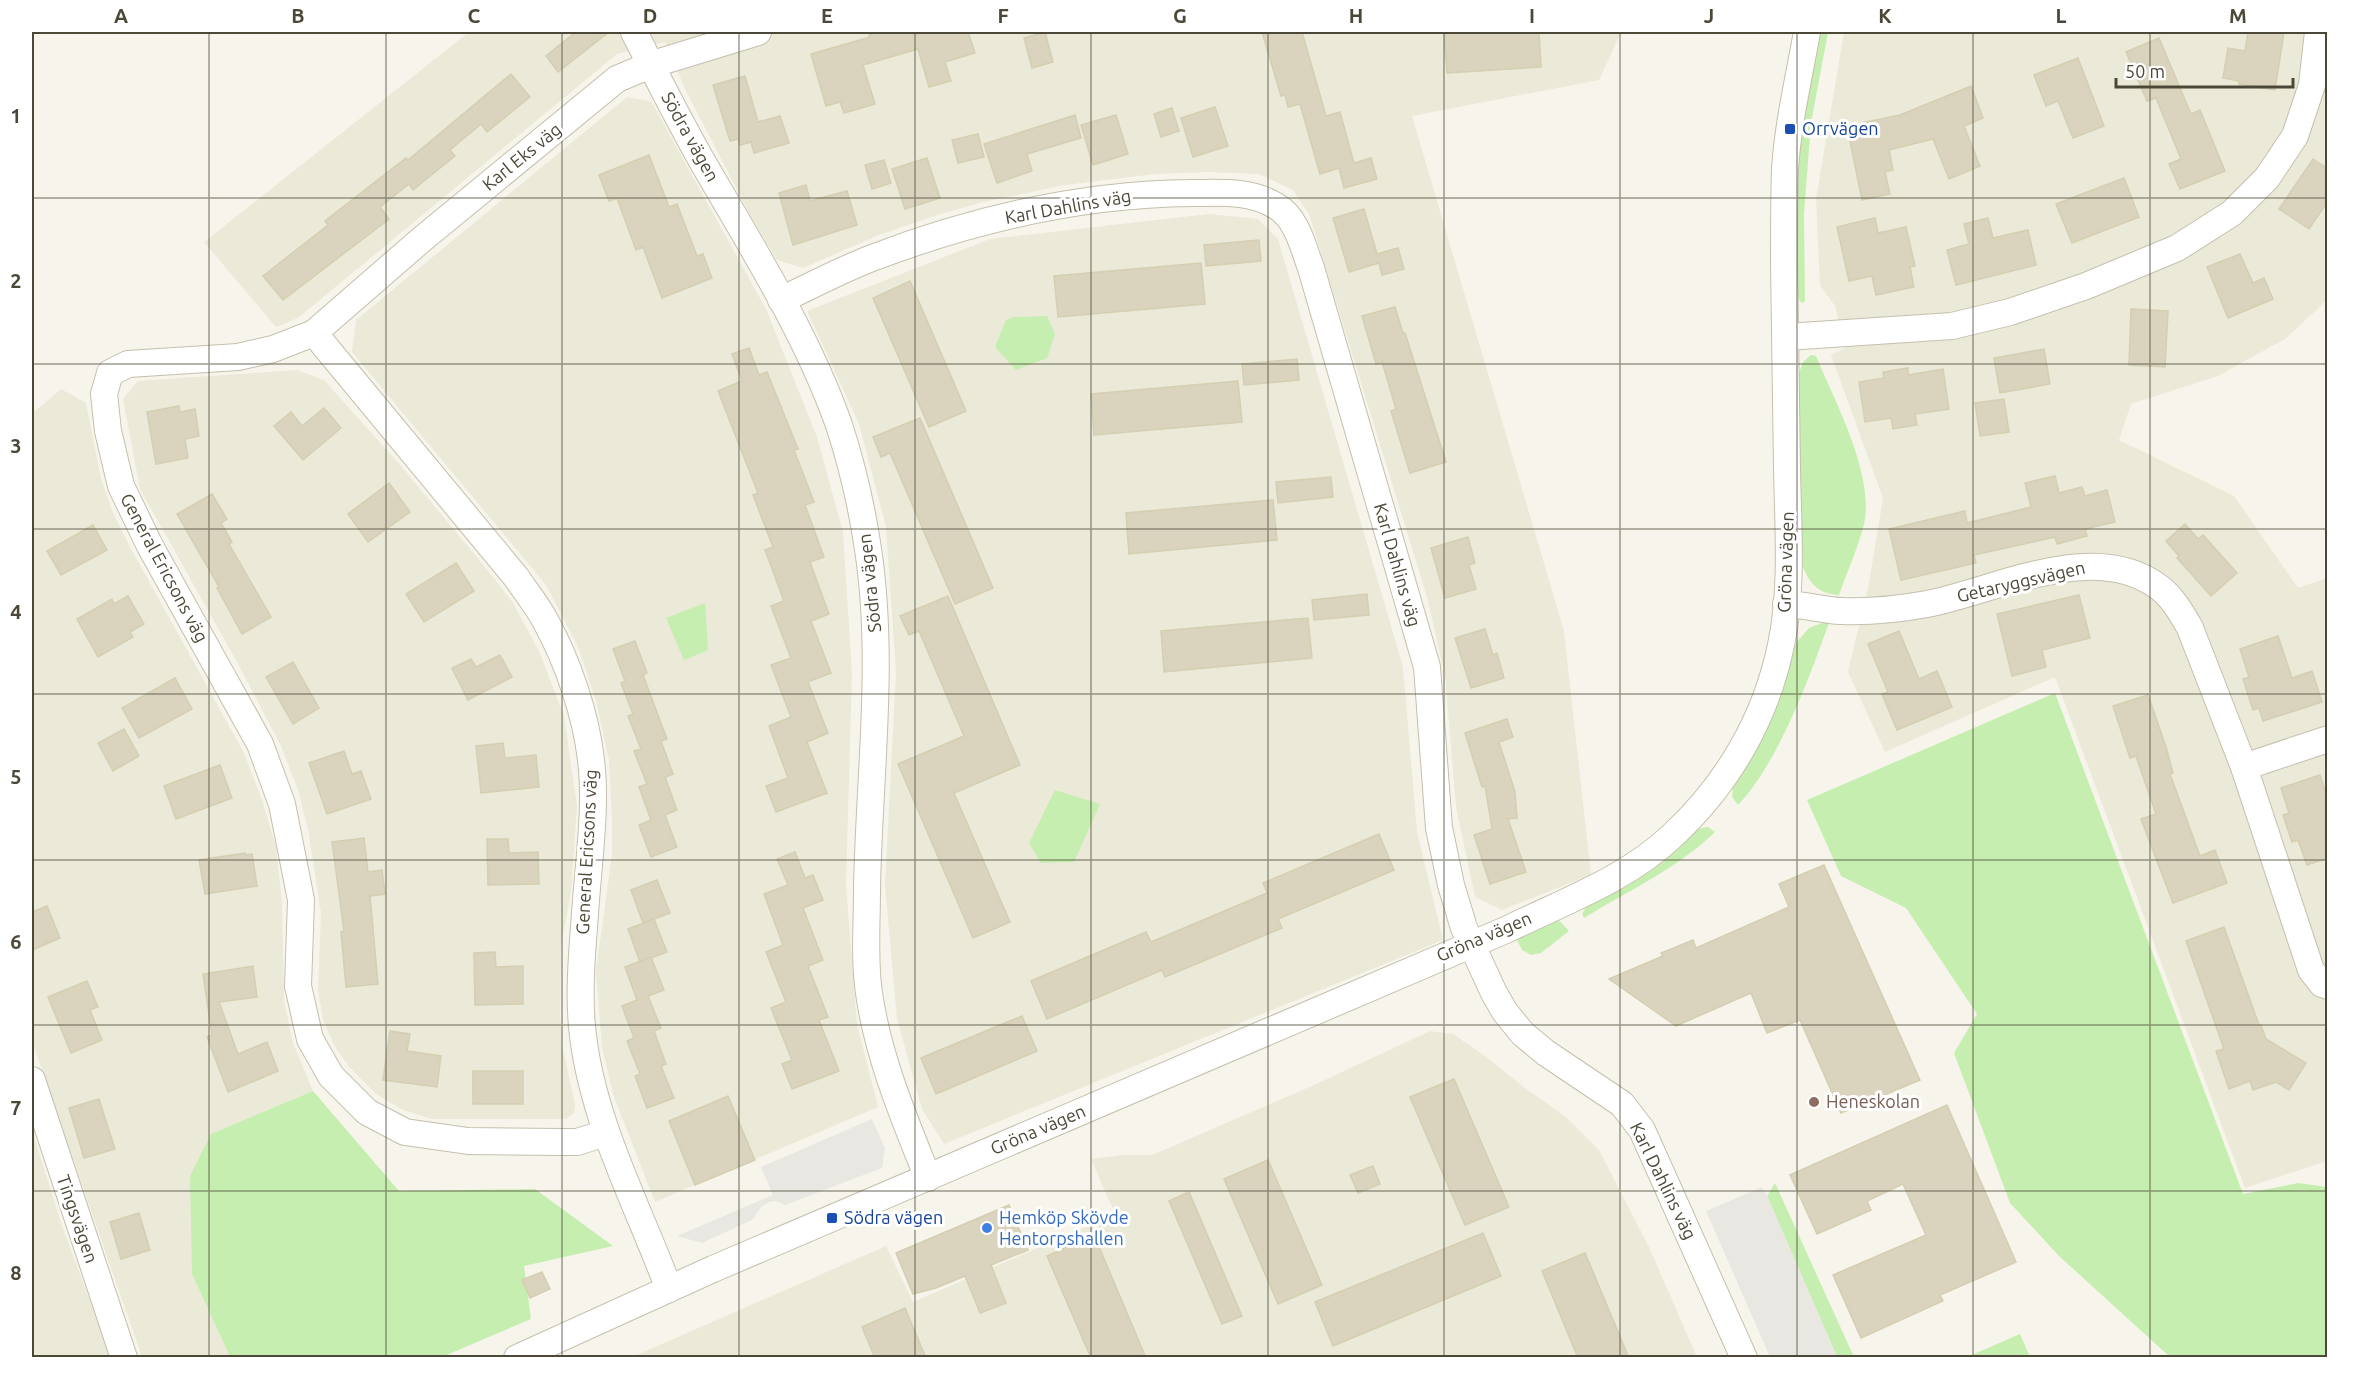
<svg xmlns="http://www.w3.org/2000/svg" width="2359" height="1389" font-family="Ubuntu,sans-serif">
  <rect width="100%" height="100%" fill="#f7f5eb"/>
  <g fill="#ebe9d8">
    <path d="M469,32H1621L1599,80L1412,116L1564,631L1591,875L1502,910L1475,897L1456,807L1445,676L1427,597L1309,214L1293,190L1259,174L1207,172L1155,174L1065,185L979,203L931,217L879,235L803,268L777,260L749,213L685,89L665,42L617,54L298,318L276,327L204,242Z"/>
    <path d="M1844,32H2327V300L2285,339L2218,376L2131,404L2119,440L2234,496L2298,588L2327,578V1161L2245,1188L2055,677L1885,752L1848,672L1869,583L1883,498L1831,355L1845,348L1835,306L1820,285L1816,199Z"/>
    <path d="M627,97L651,101L766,309L817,437L843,532L852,673L846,885L857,1024L878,1107L655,1202L614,1097L602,1048L596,971L612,854V818L609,760L596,701L578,647L546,585L352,352L356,320Z"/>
    <path d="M1209,214L1258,219L1278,239L1403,667L1417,832L1443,940L944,1144L922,1109L897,1019L885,885L896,672L886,527L859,424L807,311L990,239Z"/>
    <path d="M297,370L324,380L401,466L490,573L513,603L539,651L564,716L577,806L571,891L561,947L560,1018L563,1049L575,1105L574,1113L566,1119H432L403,1110L376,1094L349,1067L334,1045L323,1020L318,990L321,913L308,829L298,790L281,746L237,662L140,489L123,399L138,381Z"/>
    <path d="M61,389L86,403L101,479L113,513L130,547L244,753L263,803L276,847L282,904L284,1001L293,1043L313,1091L211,1134L192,1274L230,1357H142L32,1041V414Z"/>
    <path d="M1430,1031L1453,1034L1485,1056L1525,1088L1566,1117L1599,1150L1649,1247L1697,1357L630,1358L886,1246L913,1302L1115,1214L1091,1159L1122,1155H1152L1312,1086Z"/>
    <path d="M32,1130L62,1226L111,1357H32Z"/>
  </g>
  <g fill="#c6eeb0">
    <path d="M1820,32H1828L1811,123L1804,214L1805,301L1802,303L1799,300L1797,289C1797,243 1796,197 1800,150C1804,110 1812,71 1820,32Z"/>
    <path d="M1047,316L1055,334L1047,358L1016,370L995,347L1006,320L1013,317Z"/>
    <path d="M1811,355L1816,356C1835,402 1875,475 1864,524C1858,548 1847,572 1839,595C1820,594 1810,585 1803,567L1798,376L1803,362Z"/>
    <path d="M705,603L708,650L684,660L666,618Z"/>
    <path d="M1830,620C1810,676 1779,762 1738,805L1732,797L1733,786L1759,743L1779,702L1796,643L1809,628Z"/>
    <path d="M2055,693L2243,1194L2298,1183L2327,1187V1357H2170L2059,1256L2010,1203L1954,1053L1977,1014L1906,908L1841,876L1807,800Z"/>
    <path d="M1055,790L1100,804L1074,862L1041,863L1029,843Z"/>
    <path d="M1708,827L1715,832C1678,868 1628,891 1584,918L1582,914L1586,907L1627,886L1662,862L1697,829Z"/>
    <path d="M1558,919L1569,931L1541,953L1531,955L1522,950L1517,940Z"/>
    <path d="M313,1091L399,1191L535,1189L613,1246L524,1266L531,1319L442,1357H230L192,1274L190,1176L211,1134Z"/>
    <path d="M1775,1183L1854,1357H1837L1767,1196Z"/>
    <path d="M2020,1334L2030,1357H1967Z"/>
  </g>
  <g fill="#e8e7e2">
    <path d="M872,1119L885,1148L882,1168L785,1205L776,1201L769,1202L762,1206L752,1220L702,1243L677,1236L773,1195L761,1167Z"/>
    <path d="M1762,1187L1767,1196L1837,1357H1770L1706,1211Z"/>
  </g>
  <g fill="#dad4bf" stroke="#d5ceb1" stroke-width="1.5">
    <path d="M576,32H609L558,72L546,56Z"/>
    <path d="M880,32H968L975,53L945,62L951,81L929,87L918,49L863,65L875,104L844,113L840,102L826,106L811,54L870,37L869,35Z"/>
    <path d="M1045,32L1053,62L1032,68L1024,38Z"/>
    <path d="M1262,32H1302L1326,116L1340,112L1354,163L1371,158L1377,179L1344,188L1339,168L1320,174L1300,104L1288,107L1285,95L1281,96Z"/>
    <path d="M1444,32H1539L1541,67L1447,73Z"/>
    <path d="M2248,32H2284L2275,90L2239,84V81L2223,78L2228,48L2245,51Z"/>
    <path d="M2159,38L2191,114L2200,110L2225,171L2180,189L2169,164L2181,159L2156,98L2147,101L2126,52Z"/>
    <path d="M2078,58L2104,126L2073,138L2058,101L2046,106L2034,75Z"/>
    <path d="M511,74L530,97L487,132L481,124L450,150L455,156L413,190L409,184L380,207L389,219L283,300L263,276L328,225L325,221L406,158L408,160Z"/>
    <path d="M745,76L758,122L780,116L789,143L754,153L751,142L740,145L738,139L730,141L713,85Z"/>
    <path d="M1971,86L1983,118L1964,126L1980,166L1949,179L1933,139L1889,150L1893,170L1885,172L1890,194L1862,200L1847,126L1900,115Z"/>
    <path d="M1215,107L1228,146L1193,157L1181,118Z"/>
    <path d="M1172,108L1179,131L1161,137L1154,114Z"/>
    <path d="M1075,115L1081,138L1027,154L1032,171L997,183L984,144Z"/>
    <path d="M1116,115L1128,154L1093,165L1081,125Z"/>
    <path d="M978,134L984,157L958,163L952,140Z"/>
    <path d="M649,155L669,207L677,204L697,256L703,254L712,278L662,298L643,247L636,250L617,198L609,201L599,175Z"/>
    <path d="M927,158L940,198L905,209L892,169Z"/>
    <path d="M2313,159L2328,169V201L2309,229L2279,209Z"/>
    <path d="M884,160L891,183L872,189L865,165Z"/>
    <path d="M2124,178L2139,217L2072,243L2056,204Z"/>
    <path d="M806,185L810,201L847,191L857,225L793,245L779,193Z"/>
    <path d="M1364,209L1377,254L1398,248L1404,269L1382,275L1379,263L1349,272L1333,218Z"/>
    <path d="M1875,218L1878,233L1906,227L1915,266L1910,267L1914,287L1876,295L1872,276L1849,281L1837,227Z"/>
    <path d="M1988,218L1993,238L2028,230L2036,265L1956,285L1947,250L1969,244L1964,224Z"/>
    <path d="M1259,240L1261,261L1206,266L1204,245Z"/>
    <path d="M2240,254L2253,283L2264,278L2273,299L2228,318L2207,267Z"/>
    <path d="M1201,263L1205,304L1058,317L1054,276Z"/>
    <path d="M910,281L966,411L929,427L873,298Z"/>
    <path d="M1395,307L1403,333H1405L1446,462L1410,473L1391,411L1396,409L1382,362L1376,364L1362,316Z"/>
    <path d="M2131,309L2168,311L2165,367L2129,365Z"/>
    <path d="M749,348L759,375L767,372L798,449L794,450L814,502L805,505L824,557L810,562L829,614L811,621L831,673L808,682L828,733L807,742L827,793L776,812L766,786L788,778L769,726L791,717L771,665L791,658L771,606L784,601L765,550L773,547L753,495L758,493L718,391L742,381L732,354Z"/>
    <path d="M2044,349L2050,384L2000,393L1994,358Z"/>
    <path d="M1297,359L1299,380L1244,385L1242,364Z"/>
    <path d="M1908,368V375L1943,369L1949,409L1915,414L1917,425L1893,429L1891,418L1865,422L1859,382L1884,378L1883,372Z"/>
    <path d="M1238,381L1242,422L1094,435L1091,394Z"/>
    <path d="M2004,399L2009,432L1980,436L1975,403Z"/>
    <path d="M179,406L180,412L195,409L199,436L185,439L188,458L156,464L147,412Z"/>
    <path d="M324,408L341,428L303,460L274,426L291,412L302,426Z"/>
    <path d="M920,418L993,588L955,604L890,453L881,457L873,437Z"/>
    <path d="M2055,476L2059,493L2082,487L2085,496L2107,490L2115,522L2085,529L2087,536L2057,544L2055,537L1974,555L1976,563L1901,580L1889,529L1965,511L1967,523L2031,507L2025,483Z"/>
    <path d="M1331,477L1333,497L1278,503L1276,482Z"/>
    <path d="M389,483L410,512L368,542L348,514Z"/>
    <path d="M212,494L227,519L221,523L232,542L229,544L271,617L242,634L217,588L219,587L177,514Z"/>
    <path d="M1273,500L1277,540L1129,554L1126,513Z"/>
    <path d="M2185,524L2198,539L2203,535L2237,573L2211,596L2177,558L2179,556L2166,541Z"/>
    <path d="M93,525L107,550L61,575L47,551Z"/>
    <path d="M1468,537L1475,563L1469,565L1476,589L1445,598L1431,548Z"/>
    <path d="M456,563L474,591L424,622L406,594Z"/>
    <path d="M1367,594L1369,615L1314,620L1312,600Z"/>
    <path d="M2079,595L2090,638L2042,650L2046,667L2012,676L1997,614Z"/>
    <path d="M128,596L144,624L130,632L133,637L98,657L77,619L112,599L114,604Z"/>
    <path d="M948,596L1020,765L954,793L1010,922L973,938L898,764L964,736L919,631L909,635L900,616Z"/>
    <path d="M1308,618L1312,658L1164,672L1161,631Z"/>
    <path d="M1485,629L1493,655L1497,653L1504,678L1471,688L1455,638Z"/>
    <path d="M1899,631L1919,679L1937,671L1952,707L1897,730L1882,694L1888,692L1868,644Z"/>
    <path d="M2278,636L2292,678L2312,671L2322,702L2263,721L2259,708L2253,710L2243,679L2249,677L2240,649Z"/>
    <path d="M635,641L647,673L643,675L667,739L661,741L673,774L665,777L677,810L665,815L677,847L651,857L639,825L651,820L639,787L647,784L634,751L641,749L628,716L633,714L621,683L625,681L613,649Z"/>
    <path d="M500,655L512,677L468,700L452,668L471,659L476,667Z"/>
    <path d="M293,662L319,708L293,724L266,677Z"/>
    <path d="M175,678L192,709L139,738L122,708Z"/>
    <path d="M2148,695L2166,747L2173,773L2170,774L2200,856L2215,850L2227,883L2173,903L2141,819L2156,814L2136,756L2130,758L2113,706Z"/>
    <path d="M1507,719L1513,737L1499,742L1515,792L1517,818L1508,819L1526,872L1490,884L1474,835L1492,829L1485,786L1482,787L1465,733Z"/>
    <path d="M124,729L139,756L113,771L98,743Z"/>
    <path d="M503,743L505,758L536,755L539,787L481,793L476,746Z"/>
    <path d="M344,751L352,774L361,771L371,799L327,814L309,763Z"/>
    <path d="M220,765L232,798L176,819L164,786Z"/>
    <path d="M2320,775L2328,799V858L2307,865L2298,840L2292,842L2283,815L2289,813L2281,788Z"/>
    <path d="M1379,834L1394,870L1278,919L1282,928L1165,977L1162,970L1047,1019L1031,981L1146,932L1151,942L1267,893L1263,883Z"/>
    <path d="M364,838L368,872L382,870L385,894L370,896L378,984L346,987L341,932L344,931L332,842Z"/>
    <path d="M487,839H508L509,853L538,852L539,884L488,885Z"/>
    <path d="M795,852L805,878L813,875L823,900L803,908L823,960L808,966L828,1017L819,1020L839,1071L792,1089L782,1064L792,1060L771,1008L786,1002L766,952L783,945L764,894L788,885L777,859Z"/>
    <path d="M245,853L246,855L252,854L257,886L205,894L199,860Z"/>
    <path d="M1824,865L1920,1080L1841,1113L1800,1020L1767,1033L1751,993L1676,1026L1609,979L1663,956L1661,953L1693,940L1696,948L1789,907L1779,884Z"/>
    <path d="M657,880L670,913L643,923L631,890Z"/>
    <path d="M47,906L60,938L32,950V912Z"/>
    <path d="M654,919L667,952L640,962L628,929Z"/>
    <path d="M2224,927L2259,1025H2261L2266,1039L2306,1063L2289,1090L2276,1082L2253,1090L2250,1081L2229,1089L2216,1051L2224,1049L2186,941Z"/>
    <path d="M495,952L496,967L523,966V1004L475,1005L474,953Z"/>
    <path d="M651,957L664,990L648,996L661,1028L654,1031L666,1064L661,1066L674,1098L647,1108L635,1076L640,1074L627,1041L634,1038L622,1006L637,1000L625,967Z"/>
    <path d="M253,966L257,997L219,1002L238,1054L267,1042L278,1071L228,1092L207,1037L212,1035L203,974Z"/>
    <path d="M87,981L98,1007L90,1010L102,1040L71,1053L48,997Z"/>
    <path d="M1022,1016L1037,1051L936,1094L921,1058Z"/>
    <path d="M390,1031L410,1034L407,1051L441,1056L437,1087L383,1080Z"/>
    <rect x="473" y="1071" width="50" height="33"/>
    <path d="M1454,1079L1509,1207L1465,1225L1410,1097Z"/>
    <path d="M728,1096L755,1160L695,1185L669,1121Z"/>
    <path d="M99,1099L115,1149L84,1158L69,1108Z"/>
    <path d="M1947,1105L2016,1262L1940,1295L1943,1301L1861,1338L1833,1275L1926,1235L1903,1184L1867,1201L1871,1210L1817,1234L1790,1175Z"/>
    <path d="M1268,1160L1322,1285L1278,1304L1224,1179Z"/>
    <path d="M1373,1166L1380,1184L1358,1193L1350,1175Z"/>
    <path d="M1189,1192L1242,1316L1222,1324L1169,1201Z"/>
    <path d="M1009,1205L1028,1250L991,1265L1006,1303L980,1313L965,1276L936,1288L913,1294L896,1253Z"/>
    <path d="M139,1213L150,1250L121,1259L110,1222Z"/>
    <path d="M1483,1233L1501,1276L1333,1346L1315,1302Z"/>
    <path d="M1094,1235L1146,1358H1091L1047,1256Z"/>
    <path d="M1585,1253L1629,1358H1578L1542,1271Z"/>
    <path d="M542,1272L550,1289L530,1298L522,1280Z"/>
    <path d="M905,1308L926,1358H875L862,1327Z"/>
  </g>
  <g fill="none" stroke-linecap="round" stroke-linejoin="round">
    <defs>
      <g id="minor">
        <path d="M634,32C656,75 678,119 702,161C751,246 806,332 839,425C852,465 862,508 868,549C885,662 869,776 867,889C867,923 864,960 869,993C878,1057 904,1118 928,1178"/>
        <path d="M781,300C811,286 841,270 872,258C974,219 1083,194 1192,193C1221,193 1250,190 1276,206C1297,218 1303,247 1311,268L1427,667L1439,828L1451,885L1464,928L1494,993L1505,1012L1523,1034L1546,1053L1622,1104L1642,1130L1744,1358"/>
        <path d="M314,333L421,240L617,79L650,65L758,32"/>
        <path d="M1786,337L1952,326L2010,312L2086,286L2177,248L2232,213L2267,178L2295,136L2312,85L2318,32"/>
        <path d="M1786,604C1805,605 1823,610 1841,611C1869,612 1900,609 1927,604C1998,590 2095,538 2160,588C2173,598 2182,614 2190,628L2244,767L2311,970L2322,984L2328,986"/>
        <path d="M2244,767L2328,739"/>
        <path d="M32,1080L124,1358"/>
        <path d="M606,1133L577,1142H564L468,1141L405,1132L367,1112L331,1076L310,1039L298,986L301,900L282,804L260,744L150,546L121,486L108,431L104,394L110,373L128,364L238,357L273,349L314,333L516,577C526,592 538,606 546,622C568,662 586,715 591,760C597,807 588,866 585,914C582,954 578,996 583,1036C594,1125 638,1206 669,1289"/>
        <path d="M517,1358L713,1269L1508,929C1565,901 1627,879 1673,835C1728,784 1766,718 1781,645C1793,588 1788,527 1787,469C1786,400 1785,331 1784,262C1784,232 1784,200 1785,169C1788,123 1799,77 1807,32"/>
      </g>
    </defs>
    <use href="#minor" stroke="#c4c0ac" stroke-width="28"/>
    <use href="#minor" stroke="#fff" stroke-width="26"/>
  </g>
  <path fill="none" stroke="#4c4837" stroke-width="1.5" stroke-opacity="0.55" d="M209,32V1358M386,32V1358M562,32V1358M739,32V1358M915,32V1358M1091,32V1358M1268,32V1358M1444,32V1358M1620,32V1358M1797,32V1358M1973,32V1358M2150,32V1358M32,198H2328M32,364H2328M32,529H2328M32,694H2328M32,860H2328M32,1025H2328M32,1191H2328"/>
  <g fill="#1a4fb4" stroke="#fff" stroke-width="2">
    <rect x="1784" y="123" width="12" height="12" rx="3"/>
    <rect x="826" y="1212" width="12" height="12" rx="3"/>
  </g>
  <circle fill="#8d6e63" stroke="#fff" stroke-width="2" cx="1814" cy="1102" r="6"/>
  <circle fill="#3f7fe0" stroke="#fff" stroke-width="2" cx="987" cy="1228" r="6"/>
  <g text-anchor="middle" stroke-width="6" stroke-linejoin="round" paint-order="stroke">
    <g font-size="18" fill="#164399" stroke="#fff" text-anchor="start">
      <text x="1802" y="135">Orrvägen</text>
      <text x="844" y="1224">Södra vägen</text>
    </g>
    <g font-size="18" fill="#4c4837" stroke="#fff">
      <text transform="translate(690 137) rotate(61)" y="6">Södra vägen</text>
      <text transform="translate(522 157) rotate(-39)" y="6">Karl Eks väg</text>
      <text transform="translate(1068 207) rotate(-10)" y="6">Karl Dahlins väg</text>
      <text transform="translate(1786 562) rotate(-88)" y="6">Gröna vägen</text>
      <text transform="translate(1397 565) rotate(74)" y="6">Karl Dahlins väg</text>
      <text transform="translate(164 568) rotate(62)" y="6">General Ericsons väg</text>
      <text transform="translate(2021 582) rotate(-13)" y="6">Getaryggsvägen</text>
      <text transform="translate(870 583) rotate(-96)" y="6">Södra vägen</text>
      <text transform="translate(587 852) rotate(-87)" y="6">General Ericsons väg</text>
      <text transform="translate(1484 937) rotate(-23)" y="6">Gröna vägen</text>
      <text transform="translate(1038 1130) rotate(-23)" y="6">Gröna vägen</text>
      <text transform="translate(1663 1181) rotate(64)" y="6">Karl Dahlins väg</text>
      <text transform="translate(77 1219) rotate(71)" y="6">Tingsvägen</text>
    </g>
    <g font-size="18" fill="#785e54" stroke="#fff" text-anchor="start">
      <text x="1826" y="1108">Heneskolan</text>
    </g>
    <g font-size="18" fill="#366cbe" stroke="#fff" text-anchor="start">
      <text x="999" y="1224">Hemköp Skövde<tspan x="999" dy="21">Hentorpshallen</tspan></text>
    </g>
  </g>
  <rect width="2359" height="1389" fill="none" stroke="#ffffff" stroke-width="66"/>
  <path d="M2116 78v9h177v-9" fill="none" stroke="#4c4837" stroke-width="3"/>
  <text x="2125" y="78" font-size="18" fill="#4c4837" stroke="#ffffff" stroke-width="4.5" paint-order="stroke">50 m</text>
  <rect x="33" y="33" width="2293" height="1323" fill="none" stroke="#4c4837" stroke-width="2"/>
  <g font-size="20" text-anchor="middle" font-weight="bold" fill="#4c4837">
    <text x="121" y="23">A</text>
    <text x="298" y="23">B</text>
    <text x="474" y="23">C</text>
    <text x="650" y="23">D</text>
    <text x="827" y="23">E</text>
    <text x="1003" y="23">F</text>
    <text x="1180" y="23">G</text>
    <text x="1356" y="23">H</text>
    <text x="1532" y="23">I</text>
    <text x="1709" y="23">J</text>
    <text x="1885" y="23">K</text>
    <text x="2061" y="23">L</text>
    <text x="2238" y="23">M</text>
    <text x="16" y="123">1</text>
    <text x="16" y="288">2</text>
    <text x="16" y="453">3</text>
    <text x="16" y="619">4</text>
    <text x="16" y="784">5</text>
    <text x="16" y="949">6</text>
    <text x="16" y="1115">7</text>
    <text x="16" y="1280">8</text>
  </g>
</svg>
